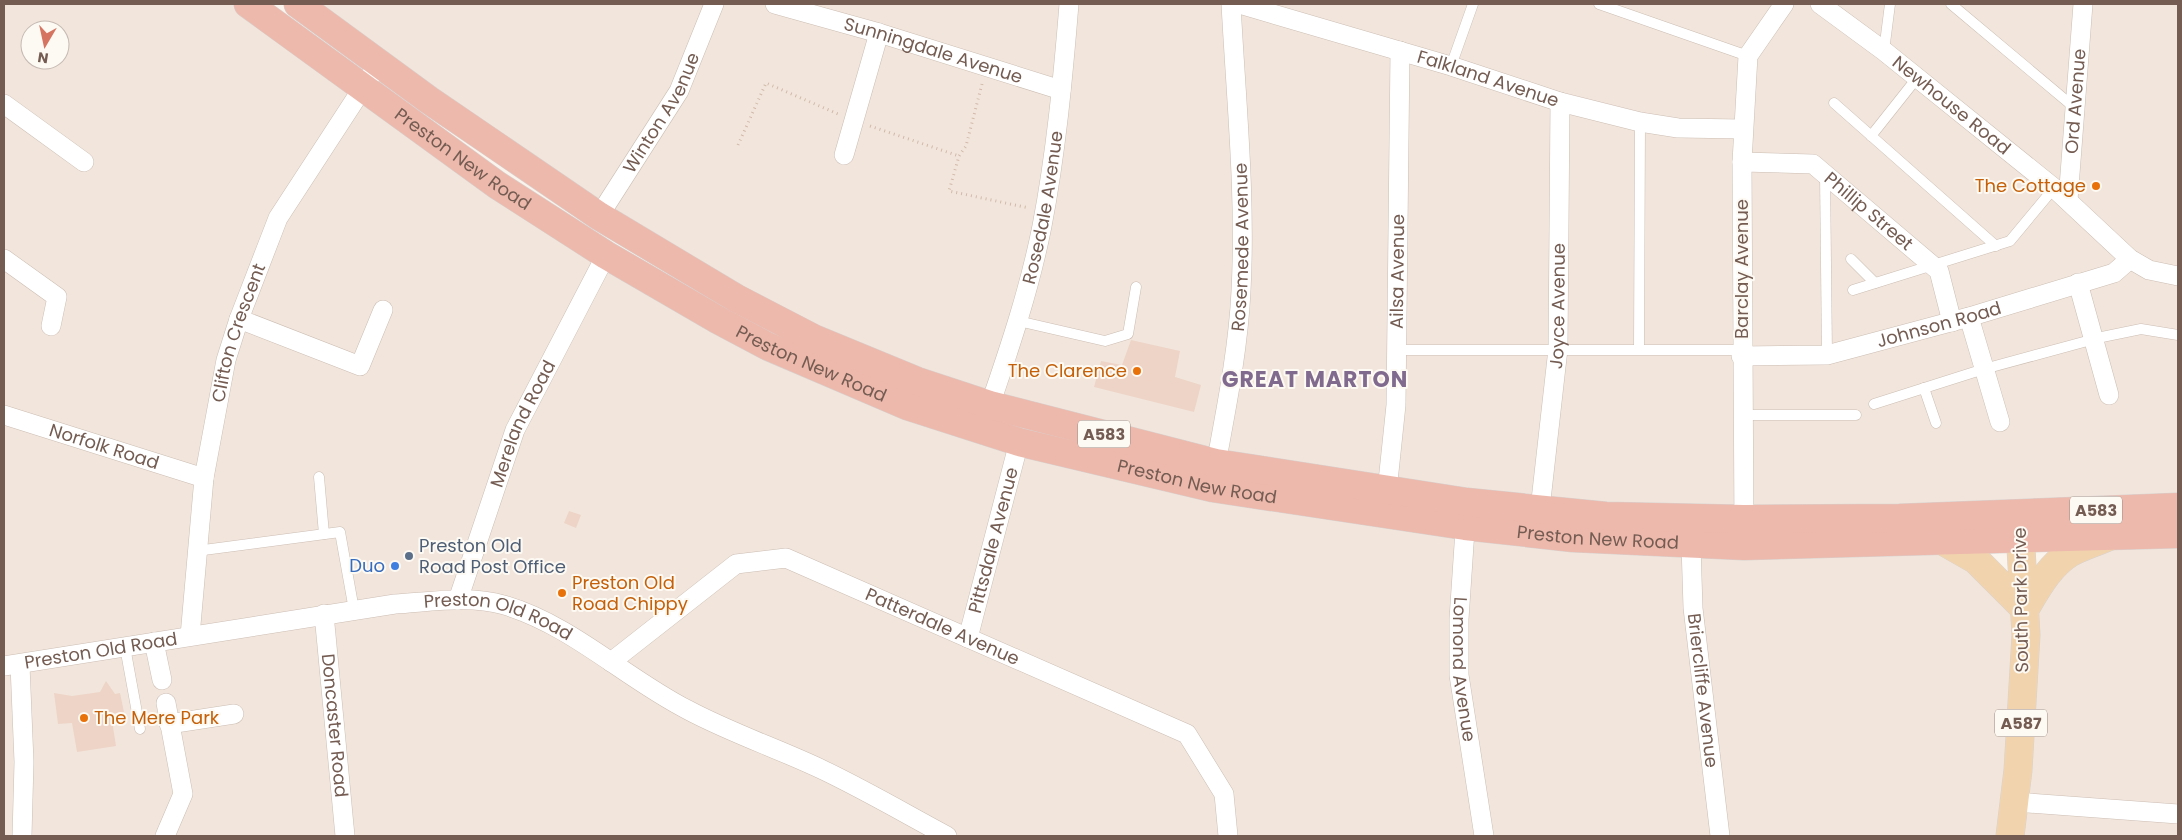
<svg xmlns="http://www.w3.org/2000/svg" width="2182" height="840" font-family="Poppins,sans-serif">
  <rect width="100%" height="100%" fill="#fbf4ed"/>
  <g fill="#f2e6dc" fill-rule="evenodd">
    <path d="M4,4H248L648,280L1019,442L1941,540L2002,588L2071,553L2178,534V836H4ZM30,30H60V60H30Z"/>
    <path d="M298,4H2178V505L2121,510L1467,502L990,405L736,298Z"/>
  </g>
  <g fill="#edd4c7">
    <path d="M1131,340L1180,351L1175,377L1201,385L1194,412L1094,387L1101,361L1122,365Z"/>
    <path d="M569,511L581,515L576,528L564,523Z"/>
    <path d="M106,681L115,694L120,693L124,712L111,714L116,746L77,752L72,723L58,724L54,693L72,696L100,692Z"/>
  </g>
  <g fill="none" stroke-linecap="round" stroke-linejoin="round">
    <defs>
      <g id="lane">
        <path d="M1599,4L1748,56"/>
        <path d="M1951,4L2075,108"/>
        <path d="M1884,51L1890,4"/>
        <path d="M1451,66L1473,4"/>
        <path d="M1834,103L1996,246"/>
        <path d="M1871,136L1917,78"/>
        <path d="M1825,174L1827,355"/>
        <path d="M1851,259L1875,283"/>
        <path d="M1853,290L2010,241L2054,188"/>
        <path d="M1018,321L1105,341L1128,334L1136,287"/>
        <path d="M1639,348L1640,122"/>
        <path d="M1397,350H1742"/>
        <path d="M1924,388L1936,423"/>
        <path d="M1874,404L1984,369L2102,337L2141,329L2178,335"/>
        <path d="M1742,415H1856"/>
        <path d="M319,477L324,534"/>
        <path d="M196,551L340,532L354,610"/>
        <path d="M125,647L140,729"/>
      </g>
      <g id="street">
        <path id="s1" d="M775,4L879,33L1061,90"/>
        <path id="s2" d="M1239,4L1451,66L1560,102L1640,122L1678,128L1742,129"/>
        <path id="s3" d="M1820,4L1884,51L2054,188L2130,259L2149,270L2178,276"/>
        <path d="M4,104L84,162"/>
        <path d="M844,155L879,33"/>
        <path id="s4" d="M1742,162L1813,164L1939,271L1952,322"/>
        <path id="s5" d="M2068,200L2083,4"/>
        <path id="s6" d="M599,216L679,91L714,4"/>
        <path d="M4,259L57,297L51,326"/>
        <path d="M2078,283L2109,395"/>
        <path d="M1969,317L2000,422"/>
        <path d="M239,319L360,366L383,310"/>
        <path id="s7" d="M1741,356L1827,355L1969,317L2114,273L2130,259"/>
        <path id="s8" d="M990,405C1010,347 1030,287 1042,226C1056,153 1063,78 1069,4"/>
        <path id="s9" d="M4,415L204,478"/>
        <path id="s10" d="M1214,475C1225,414 1238,353 1241,291C1246,196 1236,99 1231,4"/>
        <path id="s11" d="M1387,491L1396,405L1400,51"/>
        <path id="s12" d="M1540,509L1558,349L1560,102"/>
        <path id="s13" d="M1466,515L1459,619V675L1484,836"/>
        <path d="M1744,531L1742,162L1748,56L1784,4"/>
        <path id="s14" d="M1691,545L1693,608L1720,836"/>
        <path id="s15" d="M458,600L515,430L606,255"/>
        <path id="s16" d="M324,614L345,836"/>
        <path id="s17" d="M190,636L204,478L226,360L239,319L278,218L379,63"/>
        <path id="s18" d="M968,638L1019,442"/>
        <path d="M154,642L162,680"/>
        <path id="s19" d="M611,662L736,564L786,558L1187,734L1224,794L1228,836"/>
        <path d="M20,665L24,762L22,836"/>
        <path id="s20" d="M4,666L395,604C430,602 470,595 504,605C572,625 625,678 688,710C731,733 779,749 823,770C865,790 906,814 947,836"/>
        <path d="M169,724L234,714"/>
        <path d="M2015,802L2178,814"/>
        <path d="M165,836L183,794L166,703"/>
      </g>
      <g id="primary">
        <path d="M1941,540L1976,560L2025,609"/>
        <path d="M2025,609C2037,589 2049,566 2070,553C2082,546 2097,542 2110,536"/>
        <path d="M2010,836L2018,770L2026,635L2019,514"/>
      </g>
      <g id="highway">
        <path id="s21" d="M248,4L497,185L606,255L718,320L767,346L907,406L1019,442L1212,488L1465,526L1573,538L1744,546L2178,534"/>
        <path d="M298,4L429,100L599,216L736,298L815,339L917,381L990,405L1216,463L1467,502L1606,516L1744,519L1899,518L2178,507"/>
      </g>
    </defs>
    <use href="#lane" stroke="#ccbdb3" stroke-width="11"/>
    <use href="#street" stroke="#ccbdb3" stroke-width="20"/>
    <use href="#primary" stroke="#d8d1cf" stroke-width="29"/>
    <use href="#highway" stroke="#d8d1cf" stroke-width="29"/>
    <g stroke="#d2b8aa" stroke-width="3" stroke-dasharray="1 4" stroke-linecap="butt">
      <path d="M982,84L966,146L959,156L949,191L1029,208"/>
      <path d="M870,126L959,156"/>
      <path d="M738,145L766,83L838,114"/>
    </g>
    <use href="#lane" stroke="#fff" stroke-width="10"/>
    <use href="#street" stroke="#fff" stroke-width="19"/>
    <use href="#primary" stroke="#f1d4ae" stroke-width="28"/>
    <use href="#highway" stroke="#edb9ac" stroke-width="28"/>
  </g>
  <g fill="#e8710a" stroke="#fdf9f3" stroke-width="2">
    <circle cx="2096" cy="186" r="5"/>
    <circle cx="1137" cy="371" r="5"/>
    <circle cx="562" cy="593" r="5"/>
    <circle cx="84" cy="718" r="5"/>
  </g>
  <circle fill="#5c6f8a" stroke="#fdf9f3" stroke-width="2" cx="409" cy="556" r="5"/>
  <circle fill="#3f7fe0" stroke="#fdf9f3" stroke-width="2" cx="395" cy="566" r="5"/>
  <g text-anchor="middle" stroke-width="4" stroke-linejoin="round" paint-order="stroke">
    <g fill="#fdf9f3" stroke="#9d8b82" stroke-width="1">
      <rect x="1078" y="420.5" width="52" height="27" rx="4"/>
      <rect x="2070" y="496.5" width="52" height="27" rx="4"/>
      <rect x="1995" y="709.5" width="52" height="27" rx="4"/>
    </g>
    <g font-size="16" font-weight="bold" fill="#745c52">
      <text x="1104" y="440">A583</text>
      <text x="2096" y="516">A583</text>
      <text x="2021" y="729">A587</text>
    </g>
    <g font-size="18" fill="#745c52" stroke="#fdf9f3">
      <text dy="6" stroke="none"><textPath href="#s1" startOffset="165">Sunningdale Avenue</textPath></text>
      <text dy="6" stroke="none"><textPath href="#s2" startOffset="260">Falkland Avenue</textPath></text>
      <text dy="6" stroke="none"><textPath href="#s5" startOffset="99">Ord Avenue</textPath></text>
      <text dy="6" stroke="none"><textPath href="#s3" startOffset="166">Newhouse Road</textPath></text>
      <text dy="6" stroke="none"><textPath href="#s6" startOffset="121">Winton Avenue</textPath></text>
      <text dy="6" stroke="none"><textPath href="#s21" startOffset="265">Preston New Road</textPath></text>
      <text dy="6" stroke="none"><textPath href="#s8" startOffset="205">Rosedale Avenue</textPath></text>
      <text dy="6" stroke="none"><textPath href="#s4" startOffset="144">Phillip Street</textPath></text>
      <text dy="6" stroke="none"><textPath href="#s10" startOffset="230">Rosemede Avenue</textPath></text>
      <text transform="translate(1742 269) rotate(-90)" y="6">Barclay Avenue</text>
      <text dy="6" stroke="none"><textPath href="#s11" startOffset="220">Ailsa Avenue</textPath></text>
      <text dy="6" stroke="none"><textPath href="#s12" startOffset="204">Joyce Avenue</textPath></text>
      <text dy="6" stroke="none"><textPath href="#s7" startOffset="202">Johnson Road</textPath></text>
      <text dy="6" stroke="none"><textPath href="#s17" startOffset="308">Clifton Crescent</textPath></text>
      <text dy="6" stroke="none"><textPath href="#s21" startOffset="670">Preston New Road</textPath></text>
      <text dy="6" stroke="none"><textPath href="#s15" startOffset="188">Mereland Road</textPath></text>
      <text dy="6" stroke="none"><textPath href="#s9" startOffset="105">Norfolk Road</textPath></text>
      <text dy="6" stroke="none"><textPath href="#s21" startOffset="1075">Preston New Road</textPath></text>
      <text dy="6" stroke="none"><textPath href="#s21" startOffset="1480">Preston New Road</textPath></text>
      <text dy="6" stroke="none"><textPath href="#s18" startOffset="101">Pittsdale Avenue</textPath></text>
      <text transform="translate(2021 600) rotate(-91)" y="6">South Park Drive</text>
      <text dy="6" stroke="none"><textPath href="#s20" startOffset="502">Preston Old Road</textPath></text>
      <text dy="6" stroke="none"><textPath href="#s19" startOffset="380">Patterdale Avenue</textPath></text>
      <text dy="6" stroke="none"><textPath href="#s20" startOffset="98">Preston Old Road</textPath></text>
      <text dy="6" stroke="none"><textPath href="#s13" startOffset="155">Lomond Avenue</textPath></text>
      <text dy="6" stroke="none"><textPath href="#s14" startOffset="146">Briercliffe Avenue</textPath></text>
      <text dy="6" stroke="none"><textPath href="#s16" startOffset="112">Doncaster Road</textPath></text>
    </g>
    <g font-size="18" fill="#c56008" stroke="#fdf9f3" text-anchor="end">
      <text x="2086" y="192">The Cottage</text>
      <text x="1127" y="377">The Clarence</text>
      <text x="572" y="589" text-anchor="start">Preston Old<tspan x="572" dy="21">Road Chippy</tspan></text>
      <text x="94" y="724" text-anchor="start">The Mere Park</text>
    </g>
    <g font-size="18" fill="#4e5e75" stroke="#fdf9f3" text-anchor="start">
      <text x="419" y="552">Preston Old<tspan x="419" dy="21">Road Post Office</tspan></text>
    </g>
    <g font-size="18" fill="#366cbe" stroke="#fdf9f3" text-anchor="end">
      <text x="385" y="572">Duo</text>
    </g>
    <g font-size="22" font-weight="bold" letter-spacing="1" fill="#806a8e" stroke="#fdf9f3">
      <text x="1315" y="387">GREAT MARTON</text>
    </g>
  </g>
  <rect width="2182" height="840" fill="none" stroke="#745c52" stroke-width="10"/>
  <g transform="translate(45 45) rotate(189)"><circle r="24" fill="#fdf9f3" stroke="#c6bab3"/>
  <path d="M0-4L9 19L0 12L-9 19Z" fill="#d57561"/>
  <text y="-8" font-size="14" font-weight="bold" text-anchor="middle" fill="#745c52">N</text>
  </g>
</svg>
